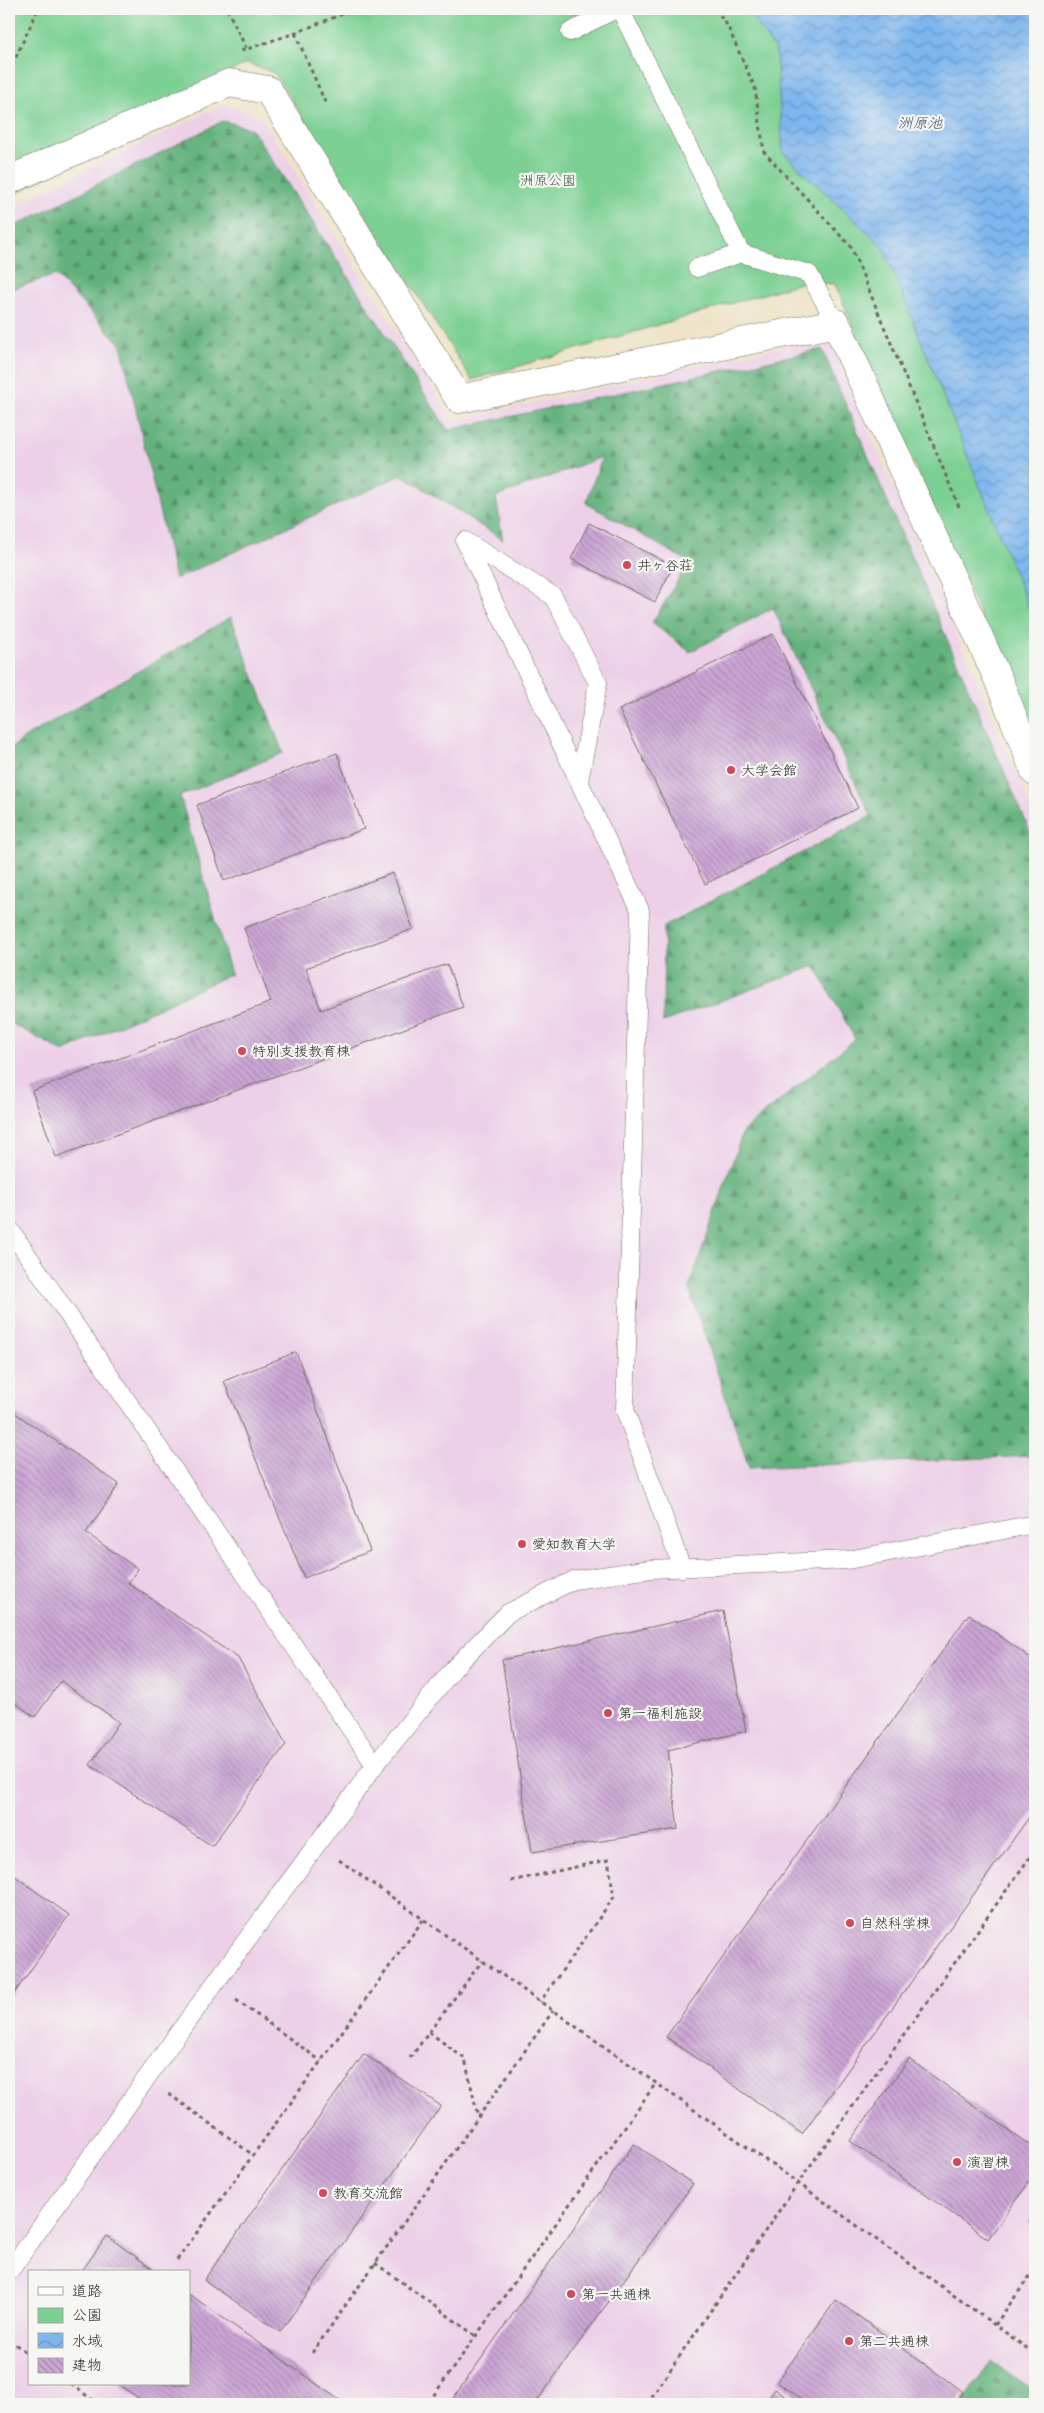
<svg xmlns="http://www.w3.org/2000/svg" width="1044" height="2413" font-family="'Shantell Sans','Klee One',sans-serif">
  <defs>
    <pattern id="forest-firs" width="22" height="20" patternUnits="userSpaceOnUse" patternTransform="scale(1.25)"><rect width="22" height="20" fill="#64b27d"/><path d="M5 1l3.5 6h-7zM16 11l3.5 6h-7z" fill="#539167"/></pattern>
    <pattern id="water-waves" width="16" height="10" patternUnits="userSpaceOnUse" patternTransform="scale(1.25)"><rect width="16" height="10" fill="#7eb6ee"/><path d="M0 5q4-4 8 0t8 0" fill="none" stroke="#6794c1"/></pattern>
    <pattern id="building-back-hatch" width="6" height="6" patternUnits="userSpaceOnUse" patternTransform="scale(1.25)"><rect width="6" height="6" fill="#cca5d5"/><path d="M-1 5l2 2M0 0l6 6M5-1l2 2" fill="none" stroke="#a687ad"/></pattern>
  </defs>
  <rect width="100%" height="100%" fill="#f6f6f2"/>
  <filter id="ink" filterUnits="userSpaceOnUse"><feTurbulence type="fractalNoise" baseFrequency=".02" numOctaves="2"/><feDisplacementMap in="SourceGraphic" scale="10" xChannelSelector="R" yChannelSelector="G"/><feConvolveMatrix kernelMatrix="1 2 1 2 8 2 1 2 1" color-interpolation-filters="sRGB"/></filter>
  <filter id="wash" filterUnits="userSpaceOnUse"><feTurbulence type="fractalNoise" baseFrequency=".0096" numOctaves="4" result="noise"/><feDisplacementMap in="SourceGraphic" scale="20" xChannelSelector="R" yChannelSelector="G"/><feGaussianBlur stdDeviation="1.12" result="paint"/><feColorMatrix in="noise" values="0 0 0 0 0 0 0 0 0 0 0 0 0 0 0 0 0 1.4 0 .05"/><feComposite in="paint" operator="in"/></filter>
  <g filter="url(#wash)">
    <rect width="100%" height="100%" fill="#eee3c6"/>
    <path fill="#edd0e8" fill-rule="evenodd" d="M224,104L261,117L453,421L828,336L1035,817V2404H9V208ZM29,2272H189V2384H29Z"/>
    <g fill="url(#forest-firs)" stroke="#486e54">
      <path d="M223,121L252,129L448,430L822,349L1035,843V1456L749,1468L689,1288L743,1131L855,1039L815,966L663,1022L664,926L871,816L773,608L690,652L652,623L689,562L586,503L602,457L496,497L503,540L402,475L175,579L121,345L56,275L9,290V229Z"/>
      <path d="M231,617L283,753L180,796L231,974L63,1052L9,1022V750L27,736Z"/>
      <path d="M992,2361L1035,2392V2404H960Z"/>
    </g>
    <path fill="#7bd093" stroke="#537e5f" d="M9,9H1035V740L835,284L804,282L472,380L274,73L246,63L9,198Z"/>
    <path fill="url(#water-waves)" stroke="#54708c" d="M747,9H1035V623L883,247L783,153L776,51Z"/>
    <g id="blocks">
      <g fill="url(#building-back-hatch)">
        <path d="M589,523L673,566L655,602L571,559Z"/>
        <path d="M773,634L858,808L705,884L619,710Z"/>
        <path d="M337,753L364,829L224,881L197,805Z"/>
        <path d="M393,873L413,929L306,968L321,1010L447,964L463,1007L56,1157L32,1091L271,1002L244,928Z"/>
        <path d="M296,1352L370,1551L304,1578L224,1381Z"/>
        <path d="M9,1409L119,1484L86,1533L138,1569L128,1583L238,1658L286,1744L212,1846L90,1765L119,1722L61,1681L35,1717L9,1699Z"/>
        <path d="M723,1611L746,1731L668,1750L678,1829L532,1852L502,1660Z"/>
        <path d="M969,1614L1035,1661V1809L802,2134L666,2037Z"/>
        <path d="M9,1872L69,1915L9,2001Z"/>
        <path d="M364,2054L441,2106L280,2332L204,2280Z"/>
        <path d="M909,2059L1035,2149V2174L988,2239L850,2141Z"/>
        <path d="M634,2144L693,2184L535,2404H449Z"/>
        <path d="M1035,2212V2226L1029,2222Z"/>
        <path d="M107,2236L157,2272H81Z"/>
        <path d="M189,2294L345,2404H138L141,2400L118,2384H189Z"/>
        <path d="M836,2300L963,2392L953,2404H809L777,2382Z"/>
        <path d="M775,2389L795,2404H764Z"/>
      </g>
    </g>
  </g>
  <g filter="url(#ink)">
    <use href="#blocks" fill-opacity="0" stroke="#6f6b61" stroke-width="1"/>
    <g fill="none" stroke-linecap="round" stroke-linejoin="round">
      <defs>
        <g id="lane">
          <path d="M620,9L741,253L809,274L836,323"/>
          <path d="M570,32L616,9"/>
          <path d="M697,268L741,253"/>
          <path d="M579,781L598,683L553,596L465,541L640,910L625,1410L682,1568"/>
          <path d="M9,1228L375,1765"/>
          <path d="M9,2272L177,2035L375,1765L454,1668L508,1613L574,1580L651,1569L848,1560L1035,1524"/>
        </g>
        <path id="street" d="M9,180L229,83L268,90L459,399L836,323L998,679L1035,772"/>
      </defs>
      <use href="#lane" stroke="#6f6b61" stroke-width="19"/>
      <use href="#street" stroke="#6f6b61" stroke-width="29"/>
      <g stroke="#6f6b61" stroke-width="3" stroke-dasharray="4 4" stroke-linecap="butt">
        <path d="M227,9L246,48"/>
        <path d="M715,9L727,25L755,88L764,152L851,247L959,507"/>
        <path d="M295,33L326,104"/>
        <path d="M241,51L295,33L355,9"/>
        <path d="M9,72L38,9"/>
        <path d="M9,122L11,140"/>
        <path d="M339,1860L798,2183L1035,2354"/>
        <path d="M511,1881L608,1860L614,1897L540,2002"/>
        <path d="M236,2000L321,2061"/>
        <path d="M429,2032L465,2059L478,2117"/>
        <path d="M410,2058L482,1961"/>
        <path d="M169,2094L253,2155"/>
        <path d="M177,2260L423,1920"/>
        <path d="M375,2263L476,2336"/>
        <path d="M995,2325L1035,2269"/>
        <path d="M9,2340L29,2354"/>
        <path d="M312,2353L553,2011"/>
        <path d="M71,2384L98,2404"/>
        <path d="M429,2402L656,2083"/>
        <path d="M647,2404L798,2183L1035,1850"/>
      </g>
      <use href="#lane" stroke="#fff" stroke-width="18"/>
      <use href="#street" stroke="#fff" stroke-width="28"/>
    </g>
  </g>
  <g fill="#d1495b" stroke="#f6f6f2" stroke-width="2">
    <circle cx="627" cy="565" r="5"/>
    <circle cx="731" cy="770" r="5"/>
    <circle cx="242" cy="1051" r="5"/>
    <circle cx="522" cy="1544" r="5"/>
    <circle cx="608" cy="1713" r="5"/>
    <circle cx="850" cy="1923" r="5"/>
    <circle cx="957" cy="2162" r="5"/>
    <circle cx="323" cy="2193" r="5"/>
    <circle cx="571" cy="2294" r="5"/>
    <circle cx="849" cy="2341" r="5"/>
  </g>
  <g text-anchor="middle" stroke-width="4.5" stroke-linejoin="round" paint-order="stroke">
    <g font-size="14" fill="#435d4a" stroke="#f6f6f2">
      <text x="548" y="185">洲原公園</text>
    </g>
    <g font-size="14" fill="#2b2b2b" stroke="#f6f6f2" text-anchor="start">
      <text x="637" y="570">井ヶ谷荘</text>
      <text x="741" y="775">大学会館</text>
      <text x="252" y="1056">特別支援教育棟</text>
      <text x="532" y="1549">愛知教育大学</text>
      <text x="618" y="1718">第一福利施設</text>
      <text x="860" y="1928">自然科学棟</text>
      <text x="967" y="2167">演習棟</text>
      <text x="333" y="2198">教育交流館</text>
      <text x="581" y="2299">第一共通棟</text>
      <text x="859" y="2346">第二共通棟</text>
    </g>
    <g font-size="15" font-style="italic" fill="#456" stroke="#f6f6f2">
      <text x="920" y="128">洲原池</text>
    </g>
  </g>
  <rect width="1044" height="2413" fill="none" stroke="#f6f6f2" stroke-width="30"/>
  <rect x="28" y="2270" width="162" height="115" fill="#f6f6f2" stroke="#a5a5a2"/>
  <rect x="38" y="2287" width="25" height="8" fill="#ffffff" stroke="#a5a5a2"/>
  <text x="72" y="2296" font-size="15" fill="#2b2b2b">道路</text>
  <rect x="38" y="2308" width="25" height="15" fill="#7bd093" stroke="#a5a5a2"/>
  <text x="72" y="2320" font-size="15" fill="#2b2b2b">公園</text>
  <rect x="38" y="2333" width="25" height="15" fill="url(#water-waves)" stroke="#a5a5a2"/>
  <text x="72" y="2346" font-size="15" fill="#2b2b2b">水域</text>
  <rect x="38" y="2358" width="25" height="15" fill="url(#building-back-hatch)" stroke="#a5a5a2"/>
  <text x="72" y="2370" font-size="15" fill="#2b2b2b">建物</text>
</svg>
